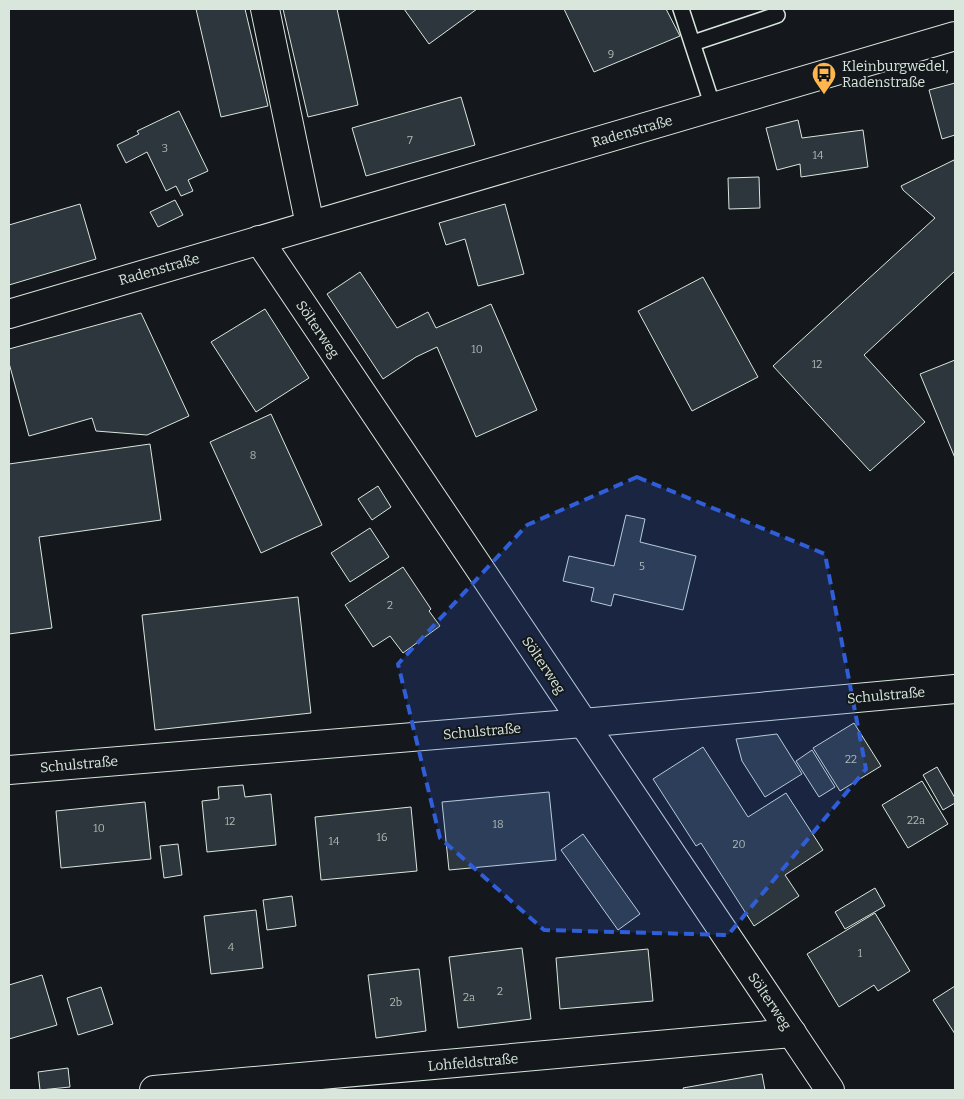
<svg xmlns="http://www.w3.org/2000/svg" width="964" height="1099" font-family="Bitter,serif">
  <rect width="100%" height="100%" fill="#14181c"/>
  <g fill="#2c363c" stroke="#d8e6dc">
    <path d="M196,9H245L268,106L221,117Z"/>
    <path d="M283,9H337L358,105L308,117Z"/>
    <path d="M404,9H477L429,44Z"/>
    <path d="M564,9H666L680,36L594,72Z"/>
    <path d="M955,83V135L942,139L929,90Z"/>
    <path d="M461,97L475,145L366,176L352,128Z"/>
    <path d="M179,111L208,171L188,180L193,191L181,196L176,186L166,191L147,152L126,163L117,145L139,134L137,131Z"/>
    <path d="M798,120L802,138L863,130L868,167L801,177L800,164L777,170L766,128Z"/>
    <path d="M954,160L955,164V271L864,355L925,422L870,471L773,366L935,218L903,190L901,186Z"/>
    <path d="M759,177L760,208L729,209L728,178Z"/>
    <path d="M175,200L183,215L158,227L150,212Z"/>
    <path d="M80,204L96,259L9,285V225Z"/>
    <path d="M505,204L524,274L478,286L465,239L446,245L439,223Z"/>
    <path d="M360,272L397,328L428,312L436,328L491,304L537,410L476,437L437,347L416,357L383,379L327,294Z"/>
    <path d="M703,277L758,377L692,411L638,311Z"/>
    <path d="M265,309L309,378L256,412L211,342Z"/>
    <path d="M141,313L189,416L147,435L96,431L92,418L29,436L9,363V349Z"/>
    <path d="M955,360V458L920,374Z"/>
    <path d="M271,414L322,525L261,553L210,442Z"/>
    <path d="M150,444L161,520L39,537L52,628L9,634V464Z"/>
    <path d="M378,486L391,507L372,520L358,499Z"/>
    <path d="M626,515L645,519L640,542L696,556L683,610L614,594L611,606L591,601L594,588L563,581L569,556L614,566Z"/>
    <path d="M370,528L389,557L350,582L331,553Z"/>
    <path d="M403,567L431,609L429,611L440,626L403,653L390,636L373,647L345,605Z"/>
    <path d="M298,597L311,713L155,730L142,615Z"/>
    <path d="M854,723L881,766L840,791L813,748Z"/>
    <path d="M777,734L802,774L765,797L742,761L736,739Z"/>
    <path d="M703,747L748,817L786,793L823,850L785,875L799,896L754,926L701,843L696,846L653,779Z"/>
    <path d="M812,750L835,787L819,797L796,761Z"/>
    <path d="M937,767L955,798V803L943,810L923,775Z"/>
    <path d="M922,781L948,824L908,848L882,805Z"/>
    <path d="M243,785L245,797L271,794L276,845L207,852L202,801L219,799L218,787Z"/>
    <path d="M549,792L556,860L449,870L442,802Z"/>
    <path d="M145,802L151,859L61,868L56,811Z"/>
    <path d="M411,807L417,871L321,880L315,817Z"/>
    <path d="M583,834L640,914L618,930L561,850Z"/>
    <path d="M178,844L182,875L164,878L160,846Z"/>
    <path d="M875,888L885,906L845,929L835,912Z"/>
    <path d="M292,896L296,926L267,930L263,900Z"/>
    <path d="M256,910L263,968L211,974L204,916Z"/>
    <path d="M875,913L910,971L878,991L874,985L839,1007L807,954Z"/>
    <path d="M522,948L531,1019L458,1028L449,957Z"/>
    <path d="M648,949L653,1001L560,1009L556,958Z"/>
    <path d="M419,969L426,1031L376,1038L368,975Z"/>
    <path d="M42,975L57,1025L9,1039V985Z"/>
    <path d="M955,986V1034L933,1000Z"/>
    <path d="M101,987L113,1024L78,1035L67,998Z"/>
    <path d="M68,1068L70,1087L40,1090L38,1072Z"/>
    <path d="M762,1074L765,1090H684L683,1088Z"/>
  </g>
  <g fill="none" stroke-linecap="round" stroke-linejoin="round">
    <defs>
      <g id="service">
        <path d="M681,9L713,107"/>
        <path d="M693,43L777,15"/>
      </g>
      <g id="minor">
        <path d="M265,9L310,225"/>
        <path d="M259,240L830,1090"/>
        <path d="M9,770L583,723L955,689"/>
        <path d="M154,1090L792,1033"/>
      </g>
      <path id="tertiary" d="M9,314L955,36"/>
    </defs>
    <use href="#service" stroke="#d8e6dc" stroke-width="18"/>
    <use href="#minor" stroke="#d8e6dc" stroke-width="30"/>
    <use href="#tertiary" stroke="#d8e6dc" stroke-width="30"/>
    <use href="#service" stroke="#14181c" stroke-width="15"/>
    <use href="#minor" stroke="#14181c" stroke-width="28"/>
    <use href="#tertiary" stroke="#14181c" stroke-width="28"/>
  </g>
  <path fill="#305dd8" fill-opacity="0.2" stroke="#305dd8" stroke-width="4" stroke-dasharray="10 6" stroke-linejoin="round" d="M637,477L825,554L866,769L728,935L544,930L440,838L398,664L527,525Z"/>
  <defs>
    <symbol id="bus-pin" viewBox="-11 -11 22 30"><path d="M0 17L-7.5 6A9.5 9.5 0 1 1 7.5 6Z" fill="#ffb74d" stroke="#14181c"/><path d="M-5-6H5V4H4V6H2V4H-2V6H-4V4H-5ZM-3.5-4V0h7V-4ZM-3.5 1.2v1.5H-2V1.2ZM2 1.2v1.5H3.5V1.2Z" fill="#111"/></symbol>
  </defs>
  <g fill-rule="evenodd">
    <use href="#bus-pin" x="810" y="60" width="28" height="38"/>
  </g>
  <g text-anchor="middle" stroke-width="4" stroke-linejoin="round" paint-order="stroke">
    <g font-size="11" fill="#adbab4">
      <text x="611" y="58">9</text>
      <text x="410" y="144">7</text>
      <text x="165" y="152">3</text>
      <text x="818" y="159">14</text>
      <text x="477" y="353">10</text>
      <text x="817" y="368">12</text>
      <text x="253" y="459">8</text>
      <text x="642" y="570">5</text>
      <text x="390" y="609">2</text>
      <text x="851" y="763">22</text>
      <text x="916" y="824">22a</text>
      <text x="230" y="825">12</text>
      <text x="498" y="828">18</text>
      <text x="99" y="832">10</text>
      <text x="382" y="841">16</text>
      <text x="334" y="845">14</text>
      <text x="739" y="848">20</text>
      <text x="231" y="951">4</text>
      <text x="860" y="957">1</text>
      <text x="500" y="995">2</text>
      <text x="469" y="1001">2a</text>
      <text x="396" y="1006">2b</text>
    </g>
    <g font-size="14" fill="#d8e6dc" stroke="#14181c" text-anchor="start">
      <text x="842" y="71">Kleinburgwedel,<tspan x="842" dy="16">Radenstraße</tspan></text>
    </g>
    <g font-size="14" fill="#d8e6dc" stroke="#14181c">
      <text transform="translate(632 131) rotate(-16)" y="5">Radenstraße</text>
      <text transform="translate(159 269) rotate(-16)" y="5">Radenstraße</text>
      <text transform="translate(318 329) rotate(56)" y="5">Sölterweg</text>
      <text transform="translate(544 665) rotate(56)" y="5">Sölterweg</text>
      <text transform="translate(886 695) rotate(-5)" y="5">Schulstraße</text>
      <text transform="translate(482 731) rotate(-5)" y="5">Schulstraße</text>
      <text transform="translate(79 764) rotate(-5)" y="5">Schulstraße</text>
      <text transform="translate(770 1001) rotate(56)" y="5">Sölterweg</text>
      <text transform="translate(473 1062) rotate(-5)" y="5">Lohfeldstraße</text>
    </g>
  </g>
  <rect width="964" height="1099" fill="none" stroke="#d8e6dc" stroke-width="20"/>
</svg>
